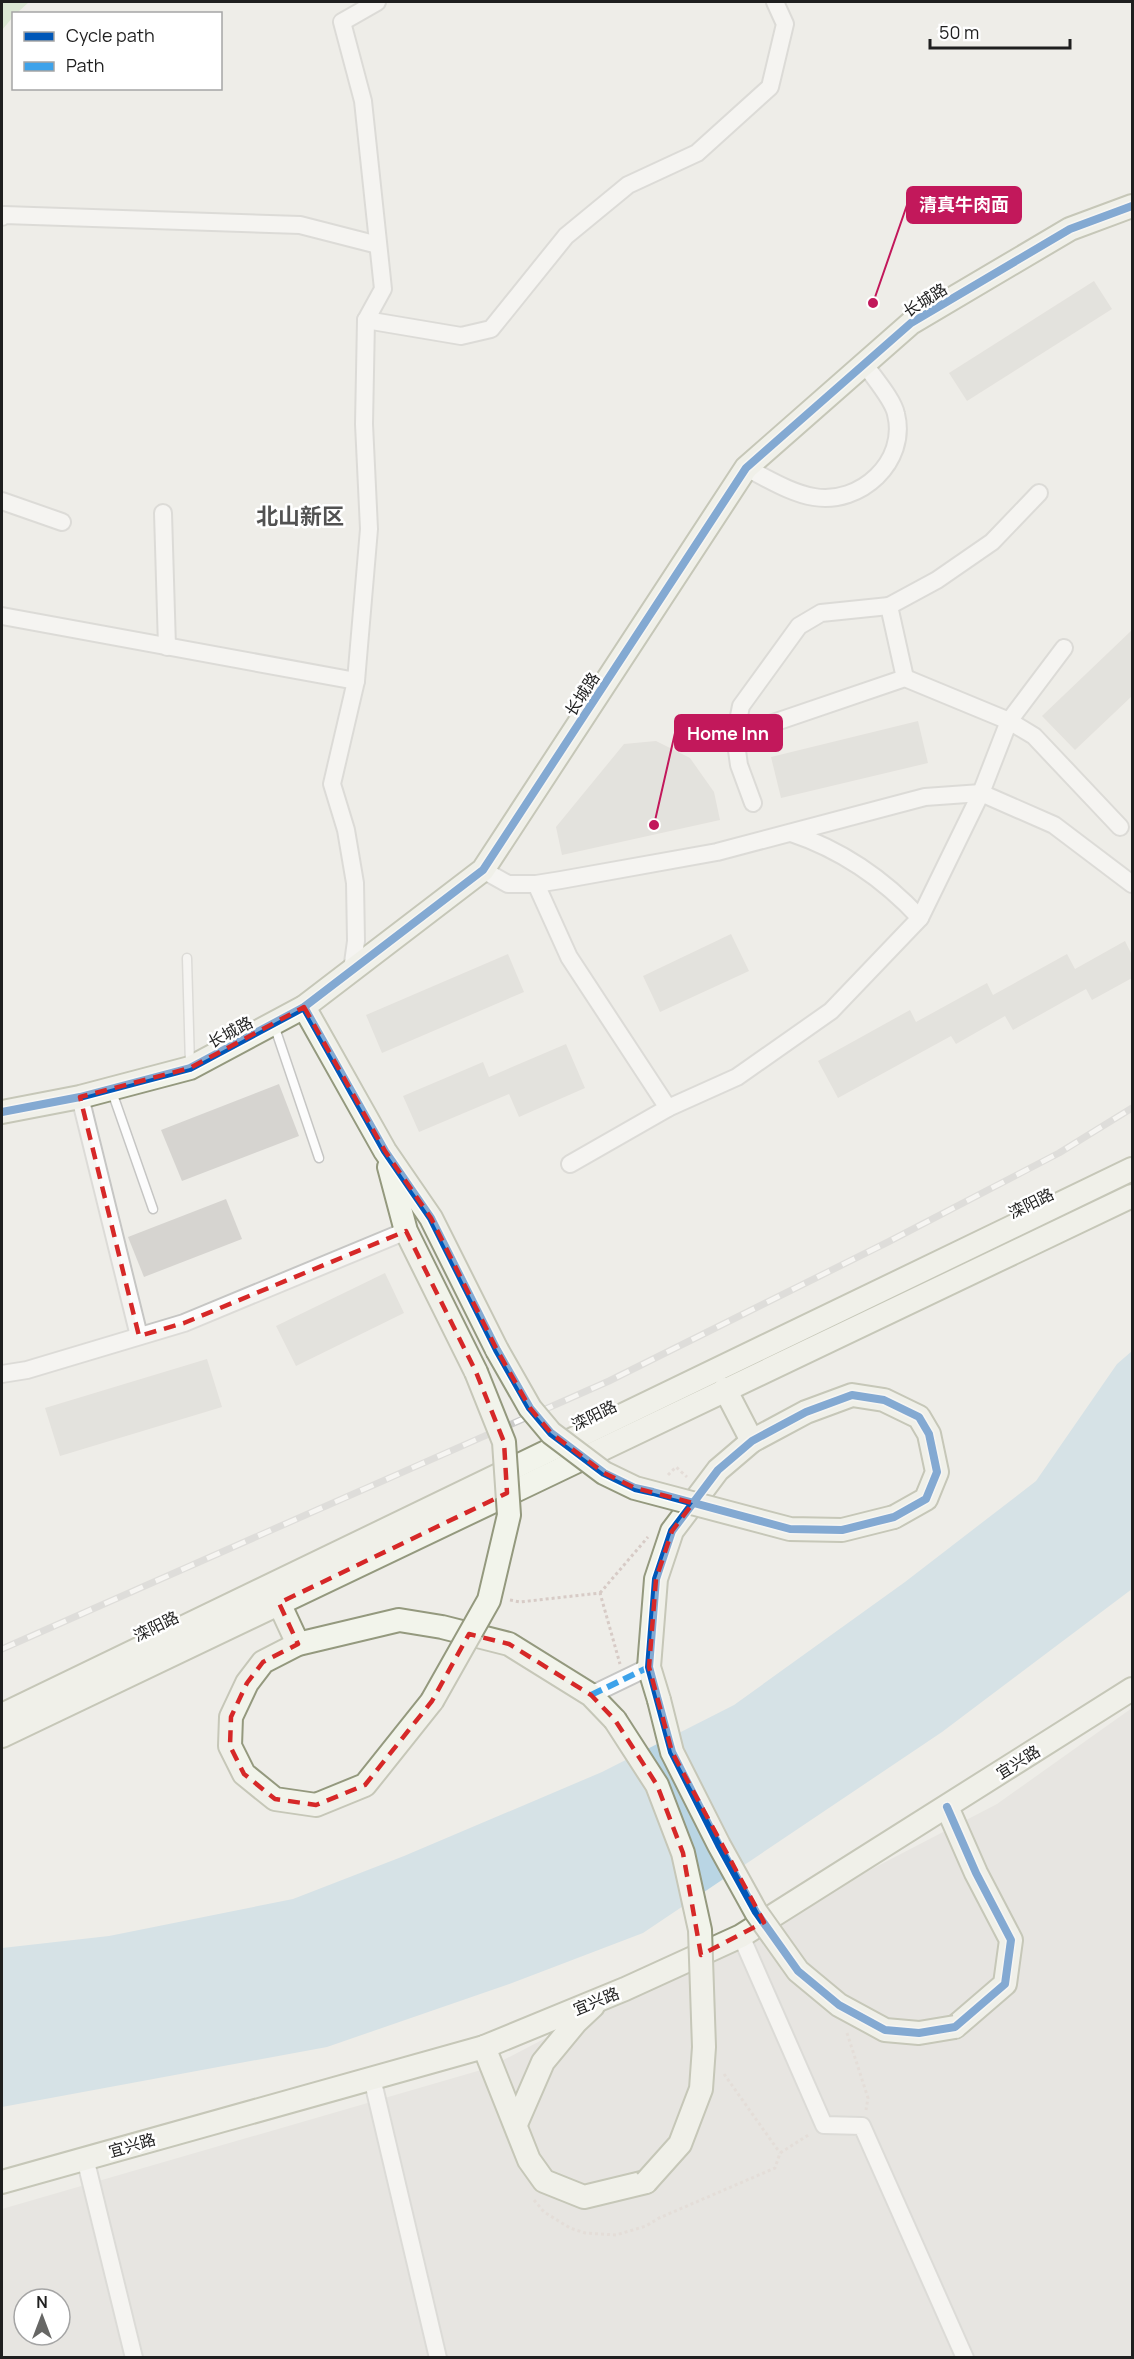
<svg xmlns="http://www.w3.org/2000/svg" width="1134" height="2359" font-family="Manrope,'Noto Sans SC',sans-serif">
  <rect width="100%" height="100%" fill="#eeede8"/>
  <path fill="#dddcd9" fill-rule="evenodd" d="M1132,1708V2357L2,2358V2209L488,2068L997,1804ZM24,2299H60V2335H24Z"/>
  <path fill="#c3dfbb" d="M2,2H29L17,13L14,14L13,17L2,30Z"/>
  <path fill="#b9d5e4" d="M1132,1351V1589L942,1732L643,1933L512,1983L327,2047L2,2107V1948L109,1936L293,1899L404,1856L602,1772L734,1705L905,1582L1036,1481L1117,1364Z"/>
  <g fill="#d6d4d0">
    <path d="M1094,281L1112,309L967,401L949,373Z"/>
    <path d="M1132,630V696L1075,750L1042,716Z"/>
    <path d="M918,721L928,763L781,798L771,757Z"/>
    <path d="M656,741L690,758L714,792L720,820L562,855L556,827L624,744Z"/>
    <path d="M731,934L749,971L660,1012L643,976Z"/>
    <path d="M1125,941L1132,955V978L1092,1000L1086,989L1013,1030L1005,1016L956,1044L951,1036L838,1098L818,1061L910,1010L916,1022L987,983L993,995L1067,954L1075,969Z"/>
    <path d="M508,954L524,992L382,1053L366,1015Z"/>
    <path d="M566,1044L585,1088L519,1117L509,1094L419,1132L403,1096L483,1062L489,1077Z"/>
    <path d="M279,1084L299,1136L182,1181L161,1130Z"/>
    <path d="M226,1199L242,1239L144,1277L128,1237Z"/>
    <path d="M385,1273L404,1313L296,1366L276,1326Z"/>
    <path d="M207,1359L222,1407L60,1456L45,1408Z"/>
  </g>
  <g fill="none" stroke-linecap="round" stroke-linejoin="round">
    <defs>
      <g id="lane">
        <path d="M187,958L190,1065"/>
        <path d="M274,1025L319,1158"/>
        <path d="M111,1089L153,1209"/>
      </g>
      <g id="street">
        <path d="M2,217L4,215L300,225L378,245"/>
        <path d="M366,320L461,336L491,329L566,236L628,185L697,153L770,87L785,24L775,2"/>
        <path d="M746,468C767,478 790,493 814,497C860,505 908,462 896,414C893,399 873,377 864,363"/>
        <path d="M2,501L62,522"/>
        <path d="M163,513L167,647"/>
        <path d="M2,616L356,681"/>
        <path d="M905,678L889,606L937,580L992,542L1039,493"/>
        <path d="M735,736L905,678L1009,721L1034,736L1120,827"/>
        <path d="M753,803L739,765L735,736L741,706L799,626L821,613L889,606"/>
        <path d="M791,833C842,850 883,878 920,918"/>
        <path d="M483,870L508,884H536L561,880L717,852L925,797L981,793L1054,825L1132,884"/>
        <path d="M536,884L569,957L668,1108"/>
        <path d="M352,970L356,941L355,883L346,830L332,784L356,681L369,529L364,424L366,320L383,289L363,101L342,22L377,2"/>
        <path d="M80,1097L139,1336"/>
        <path d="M570,1164L668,1108L737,1077L831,1011L920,918L981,793L1009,721L1064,648"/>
        <path d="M2,1374L27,1370L184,1323L406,1231"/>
        <path d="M591,1695L649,1667"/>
        <path d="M741,1936L824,2125L862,2126L965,2358"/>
        <path d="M372,2078L438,2358"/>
        <path d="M85,2158L134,2358"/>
      </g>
      <g id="secondary">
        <path d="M304,1007L385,1151L431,1218L497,1350"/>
        <path d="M2,1112L80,1097L190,1068L304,1007L483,870L746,468L911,323L1070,229L1132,206"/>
        <path d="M389,1167L406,1231L476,1372"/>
        <path d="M725,1389L752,1441"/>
        <path d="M279,1603L298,1644"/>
        <path d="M659,1700L649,1667L656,1579L672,1531L718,1470L752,1441L806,1412L852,1395L884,1400L919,1417L929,1434L937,1472L926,1499L894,1517"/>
        <path d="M432,1701L365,1785L316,1805L275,1799L244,1774L230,1746L231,1717L247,1683L263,1662L298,1644L399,1620L442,1627L509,1644L591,1695L615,1720"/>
        <path d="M2,1715L1132,1169"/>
        <path d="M2,1736L1132,1196"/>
        <path d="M947,1807L976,1873L1011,1940L1005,1984L955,2027"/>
        <path d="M484,2047L529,2160L544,2181L584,2197L646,2182"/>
        <path d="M516,2124L543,2062L576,2022L593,2006"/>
        <path d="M2,2182L484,2047L625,1989L741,1936L1132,1689"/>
      </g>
    </defs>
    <use href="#lane" stroke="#c6c6c4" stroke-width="11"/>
    <use href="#street" stroke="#c6c6c4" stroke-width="20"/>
    <use href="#secondary" stroke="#94997e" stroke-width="26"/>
    <g stroke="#d7cbc6" stroke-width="3" stroke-dasharray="3 3" stroke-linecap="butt">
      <path d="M668,1475L676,1467L687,1477"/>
      <path d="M600,1593L648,1537"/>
      <path d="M510,1600L520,1602L600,1593L620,1664"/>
      <path d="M847,2033L868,2098L866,2110"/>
      <path d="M724,2074L780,2153"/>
      <path d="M534,2200L544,2212L570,2228L585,2233L616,2235L646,2226L659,2218L775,2168L780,2153L810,2134"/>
    </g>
    <use href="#lane" stroke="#fcfcfc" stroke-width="8"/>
    <use href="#street" stroke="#fcfcfc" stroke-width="16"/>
    <use href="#secondary" stroke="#f2f4eb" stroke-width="22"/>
    <defs>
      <path id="rail" d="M2,1649L609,1381L888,1242L1059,1153L1132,1108"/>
    </defs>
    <use href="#rail" stroke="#cbcbca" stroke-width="7"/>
    <use href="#rail" stroke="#fff" stroke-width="4.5" stroke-dasharray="14" stroke-linecap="butt"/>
    <defs>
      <g id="secondary-bridge">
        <path d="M497,1350L530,1408L551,1433L604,1473L635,1488L790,1529L842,1530L894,1517"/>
        <path d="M659,1700L672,1752L719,1845L756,1912L798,1971L839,2005L885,2030L919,2033L955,2027"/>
        <path d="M432,1701L489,1600L509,1515L504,1442L476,1372"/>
        <path d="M615,1720L657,1785L683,1853L700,1930L704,2047L701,2089L680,2144L646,2182"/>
      </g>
    </defs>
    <use href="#secondary-bridge" stroke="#94997e" stroke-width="26" stroke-linecap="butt"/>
    <use href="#secondary-bridge" stroke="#f2f4eb" stroke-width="22"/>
    <path stroke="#3da2ea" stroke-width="6" stroke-dasharray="12 6" stroke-linecap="butt" d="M591,1695L649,1667"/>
    <defs>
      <g id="cycleway">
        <path d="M304,1007L385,1151L431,1218L497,1350L530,1408L551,1433L604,1473L635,1488L653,1492L790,1529L842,1530L894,1517L926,1499L937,1472L929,1434L919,1417L884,1400L852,1395L806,1412L752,1441L718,1470L672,1531L656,1579L649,1667L672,1752L719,1845L756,1912L798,1971L839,2005L885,2030L919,2033L955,2027L1005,1984L1011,1940L976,1873L947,1807"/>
        <path d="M2,1112L80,1097L190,1068L304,1007L483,870L746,468L911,323L1070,229L1132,206"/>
      </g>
    </defs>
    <use href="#cycleway" stroke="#fff" stroke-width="11"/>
    <use href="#cycleway" stroke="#0057b8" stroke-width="8"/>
  </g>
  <path d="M0 0H1134V2359H0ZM304,1007L385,1151L431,1218L497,1350L530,1408L551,1433L604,1473L635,1488L693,1503L672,1531L656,1579L649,1667L672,1752L764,1922L701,1955L683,1853L657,1785L615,1720L591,1695L509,1644L469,1634L432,1701L365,1785L316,1805L275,1799L244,1774L230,1746L231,1717L247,1683L263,1662L298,1644L279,1603L507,1493L504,1442L476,1372L406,1231L184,1323L139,1336L80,1097L190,1068Z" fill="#eeede8" fill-opacity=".55" fill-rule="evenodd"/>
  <path fill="none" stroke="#d62828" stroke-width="4.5" stroke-dasharray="12 8" stroke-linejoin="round" d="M304,1007L385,1151L431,1218L497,1350L530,1408L551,1433L604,1473L635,1488L693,1503L672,1531L656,1579L649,1667L672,1752L764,1922L701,1955L683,1853L657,1785L615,1720L591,1695L509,1644L469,1634L432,1701L365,1785L316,1805L275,1799L244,1774L230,1746L231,1717L247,1683L263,1662L298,1644L279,1603L507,1493L504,1442L476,1372L406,1231L184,1323L139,1336L80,1097L190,1068Z"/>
  <g text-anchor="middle" stroke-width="5" stroke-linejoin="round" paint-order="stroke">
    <g font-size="16" fill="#1f1f1f" stroke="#fff">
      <text transform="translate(925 300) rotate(-32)" y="6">长城路</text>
      <text transform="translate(582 694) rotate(-57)" y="6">长城路</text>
      <text transform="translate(230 1032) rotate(-28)" y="6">长城路</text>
      <text transform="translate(1031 1203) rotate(-26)" y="6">滦阳路</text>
      <text transform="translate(594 1415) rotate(-26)" y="6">滦阳路</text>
      <text transform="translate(156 1626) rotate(-26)" y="6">滦阳路</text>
      <text transform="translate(1018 1762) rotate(-32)" y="6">宜兴路</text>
      <text transform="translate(596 2001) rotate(-22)" y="6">宜兴路</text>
      <text transform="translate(132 2145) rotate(-16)" y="6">宜兴路</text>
    </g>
    <g font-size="22" font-weight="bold" fill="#525252" stroke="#fff">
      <text x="300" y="524">北山新区</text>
    </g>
  </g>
  <path fill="none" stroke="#c2185b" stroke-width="2" d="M873 303L907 205M654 825L675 733"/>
  <g fill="#c2185b" stroke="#fff" stroke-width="2">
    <circle cx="873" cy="303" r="6"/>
    <circle cx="654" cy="825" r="6"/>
  </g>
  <g fill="#c2185b" stroke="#c2185b" stroke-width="2">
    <rect x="907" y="187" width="114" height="36" rx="6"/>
    <rect x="675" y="715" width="107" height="36" rx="6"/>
  </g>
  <g font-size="18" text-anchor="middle" font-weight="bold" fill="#fff">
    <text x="964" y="211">清真牛肉面</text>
    <text x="728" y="740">Home Inn</text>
  </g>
  <rect width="1134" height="2359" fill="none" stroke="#1f1f1f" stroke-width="6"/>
  <rect x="12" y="12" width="210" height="78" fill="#ffffff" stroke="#a5a5a5" stroke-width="1.5"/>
  <rect x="24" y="32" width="30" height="9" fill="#0057b8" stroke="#a5a5a5" stroke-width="1.5"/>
  <text x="66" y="42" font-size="18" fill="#1f1f1f">Cycle path</text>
  <rect x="24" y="62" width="30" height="9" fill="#3da2ea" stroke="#a5a5a5" stroke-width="1.5"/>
  <text x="66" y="72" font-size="18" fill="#1f1f1f">Path</text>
  <g transform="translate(42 2317)"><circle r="28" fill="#ffffff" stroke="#a5a5a5" stroke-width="1.5"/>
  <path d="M0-4.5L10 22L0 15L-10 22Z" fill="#676765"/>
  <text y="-9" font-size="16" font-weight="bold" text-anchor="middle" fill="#1f1f1f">N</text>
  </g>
  <path d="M930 39v9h140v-9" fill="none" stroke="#1f1f1f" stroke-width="3"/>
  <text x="939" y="39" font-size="18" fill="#1f1f1f" stroke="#ffffff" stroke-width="4.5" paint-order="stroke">50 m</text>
</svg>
